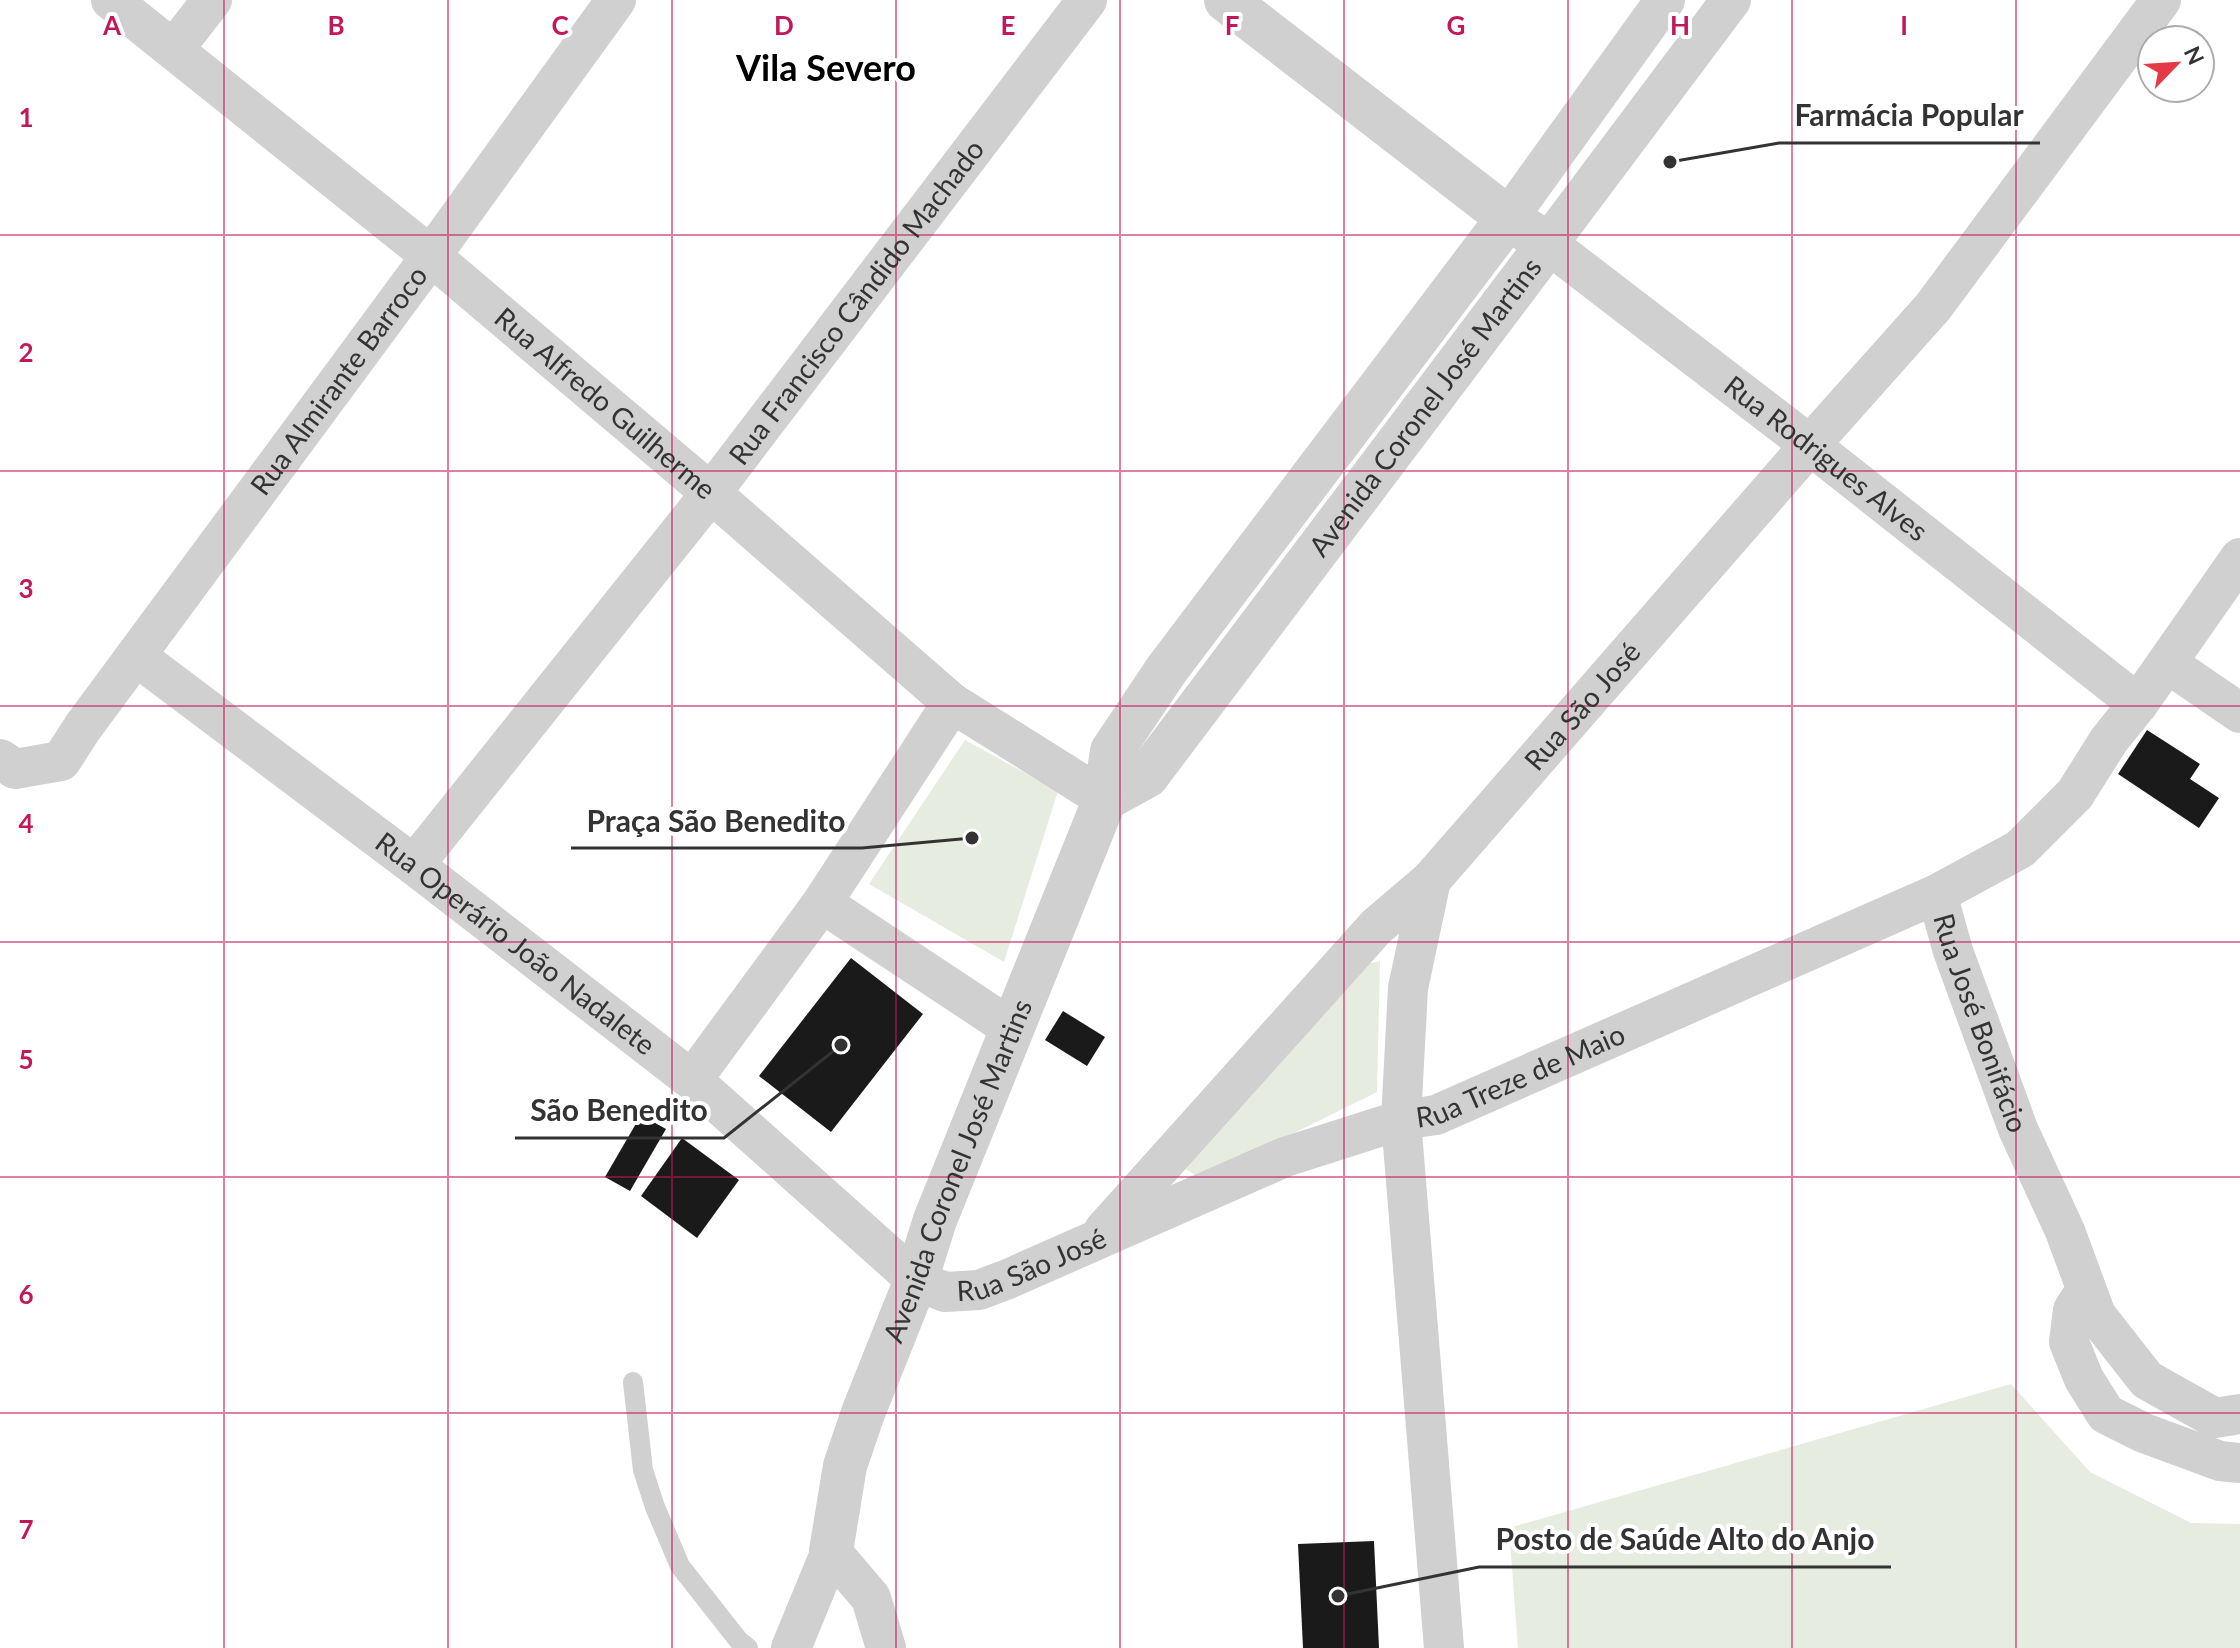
<svg xmlns="http://www.w3.org/2000/svg" width="2240" height="1648" font-family="Lato,sans-serif">
  <rect width="100%" height="100%" fill="#fff"/>
  <g fill="#e6ecdf">
    <path d="M965,740L1058,791L1004,962L869,884Z"/>
    <path d="M1380,961L1377,1092L1201,1179L1176,1163L1355,967Z"/>
    <path d="M2011,1384L2090,1472L2191,1523L2240,1524V1648H1518L1509,1528Z"/>
  </g>
  <g fill="#1a1a1a">
    <path d="M2147,730L2200,764L2190,779L2219,798L2199,828L2118,774Z"/>
    <path d="M851,958L923,1014L831,1132L759,1076Z"/>
    <path d="M1063,1011L1105,1037L1087,1066L1045,1040Z"/>
    <path d="M641,1115L666,1129L630,1191L605,1177Z"/>
    <path d="M682,1138L739,1180L697,1238L641,1196Z"/>
    <path d="M1374,1541L1379,1648H1303L1298,1544Z"/>
  </g>
  <g fill="none" stroke-linecap="round" stroke-linejoin="round">
    <path stroke="#d0d0d0" stroke-width="20" d="M633,1382L643,1470L655,1507L680,1566L739,1641L748,1648"/>
    <g stroke="#d0d0d0" stroke-width="40">
      <path id="s1" d="M111,0L431,256L711,493L952,703L1105,799"/>
      <path id="s2" d="M1731,0L1548,244L1810,445L2138,704"/>
      <path d="M174,49L212,0"/>
      <path d="M1508,218L1665,0"/>
      <path id="s3" d="M136,656L414,865L692,1080L916,1280L945,1292L979,1290L1008,1279L1285,1157L1401,1120L1436,1115L1937,894L2020,849L2075,794L2109,740L2138,704L2240,558"/>
      <path d="M2167,663L2240,713"/>
      <path id="s4" d="M0,759L15,769L61,761L83,727L431,256L616,0"/>
      <path id="s5" d="M414,865L711,493L1087,0"/>
      <path d="M1431,880L1408,988L1401,1120L1444,1648"/>
      <path id="s6" d="M1937,894L1953,951L2018,1129L2065,1231L2096,1315L2147,1380L2215,1418L2240,1414"/>
      <path d="M822,903L1011,1028"/>
      <path d="M692,1080L822,903L952,703"/>
      <path id="s7" d="M1104,1230L1376,927L1431,880L1810,445L1933,307L2161,0"/>
      <path d="M2086,1290L2073,1310L2069,1342L2084,1379L2106,1414L2144,1433L2220,1461L2240,1463"/>
      <path d="M791,1648L831,1551L871,1598L886,1648"/>
    </g>
    <g stroke="#d0d0d0" stroke-width="44">
      <path id="s8" d="M1105,799L1147,776L1548,244L1508,218L1226,0"/>
      <path id="s9" d="M831,1551L845,1466L863,1413L916,1280L935,1220L1105,799L1112,751L1167,669L1508,218"/>
    </g>
  </g>
  <path fill="none" stroke="#c2185b" stroke-width="2" stroke-opacity="0.55" d="M224,0V1648M448,0V1648M672,0V1648M896,0V1648M1120,0V1648M1344,0V1648M1568,0V1648M1792,0V1648M2016,0V1648M0,235H2240M0,471H2240M0,706H2240M0,942H2240M0,1177H2240M0,1413H2240"/>
  <g text-anchor="middle" stroke-width="8" stroke-linejoin="round" paint-order="stroke">
    <g font-size="28" fill="#333" stroke="#fff">
      <text dy="10" stroke="none"><textPath href="#s5" startOffset="716">Rua Francisco Cândido Machado</textPath></text>
      <text dy="10" stroke="none"><textPath href="#s4" startOffset="536">Rua Almirante Barroco</textPath></text>
      <text dy="10" stroke="none"><textPath href="#s1" startOffset="638">Rua Alfredo Guilherme</textPath></text>
      <text dy="10" stroke="none"><textPath href="#s8" startOffset="510">Avenida Coronel José Martins</textPath></text>
      <text dy="10" stroke="none"><textPath href="#s2" startOffset="656">Rua Rodrigues Alves</textPath></text>
      <text dy="10" stroke="none"><textPath href="#s7" startOffset="710">Rua São José</textPath></text>
      <text dy="10" stroke="none"><textPath href="#s3" startOffset="476">Rua Operário João Nadalete</textPath></text>
      <text dy="10" stroke="none"><textPath href="#s6" startOffset="136">Rua José Bonifácio</textPath></text>
      <text dy="10" stroke="none"><textPath href="#s3" startOffset="1648">Rua Treze de Maio</textPath></text>
      <text dy="10" stroke="none"><textPath href="#s9" startOffset="402">Avenida Coronel José Martins</textPath></text>
      <text dy="10" stroke="none"><textPath href="#s3" startOffset="1122">Rua São José</textPath></text>
    </g>
    <g font-size="36" font-weight="bold" fill="#000" stroke="#fff">
      <text x="826" y="81">Vila Severo</text>
    </g>
  </g>
  <g font-size="26" text-anchor="middle" font-weight="bold" fill="#c2185b" stroke="#fff" stroke-width="8" stroke-linejoin="round" paint-order="stroke">
    <text x="112" y="35">A</text>
    <text x="336" y="35">B</text>
    <text x="560" y="35">C</text>
    <text x="784" y="35">D</text>
    <text x="1008" y="35">E</text>
    <text x="1232" y="35">F</text>
    <text x="1456" y="35">G</text>
    <text x="1680" y="35">H</text>
    <text x="1904" y="35">I</text>
    <text x="26" y="127">1</text>
    <text x="26" y="362">2</text>
    <text x="26" y="598">3</text>
    <text x="26" y="833">4</text>
    <text x="26" y="1069">5</text>
    <text x="26" y="1304">6</text>
    <text x="26" y="1539">7</text>
  </g>
  <path fill="none" stroke="#333" stroke-width="3" d="M1670 162L1779 143H2040M972 838L862 848H571M841 1045L724 1138H515M1338 1596L1479 1567H1891"/>
  <g fill="#333" stroke="#fff" stroke-width="3">
    <circle cx="1670" cy="162" r="8"/>
    <circle cx="972" cy="838" r="8"/>
    <circle cx="841" cy="1045" r="8"/>
    <circle cx="1338" cy="1596" r="8"/>
  </g>
  <g font-size="30" text-anchor="middle" font-weight="bold" fill="#333" stroke="#fff" stroke-width="8" stroke-linejoin="round" paint-order="stroke">
    <text x="1909" y="126">Farmácia Popular</text>
    <text x="716" y="832">Praça São Benedito</text>
    <text x="619" y="1121">São Benedito</text>
    <text x="1685" y="1550">Posto de Saúde Alto do Anjo</text>
  </g>
  <g transform="translate(2176 64) rotate(65)"><circle r="38" fill="#ffffff" stroke="#adadad" stroke-width="2"/>
  <path d="M0-6L14 30L0 20L-14 30Z" fill="#e63946"/>
  <text y="-12" font-size="22" font-weight="bold" text-anchor="middle" fill="#333333">N</text>
  </g>
</svg>
